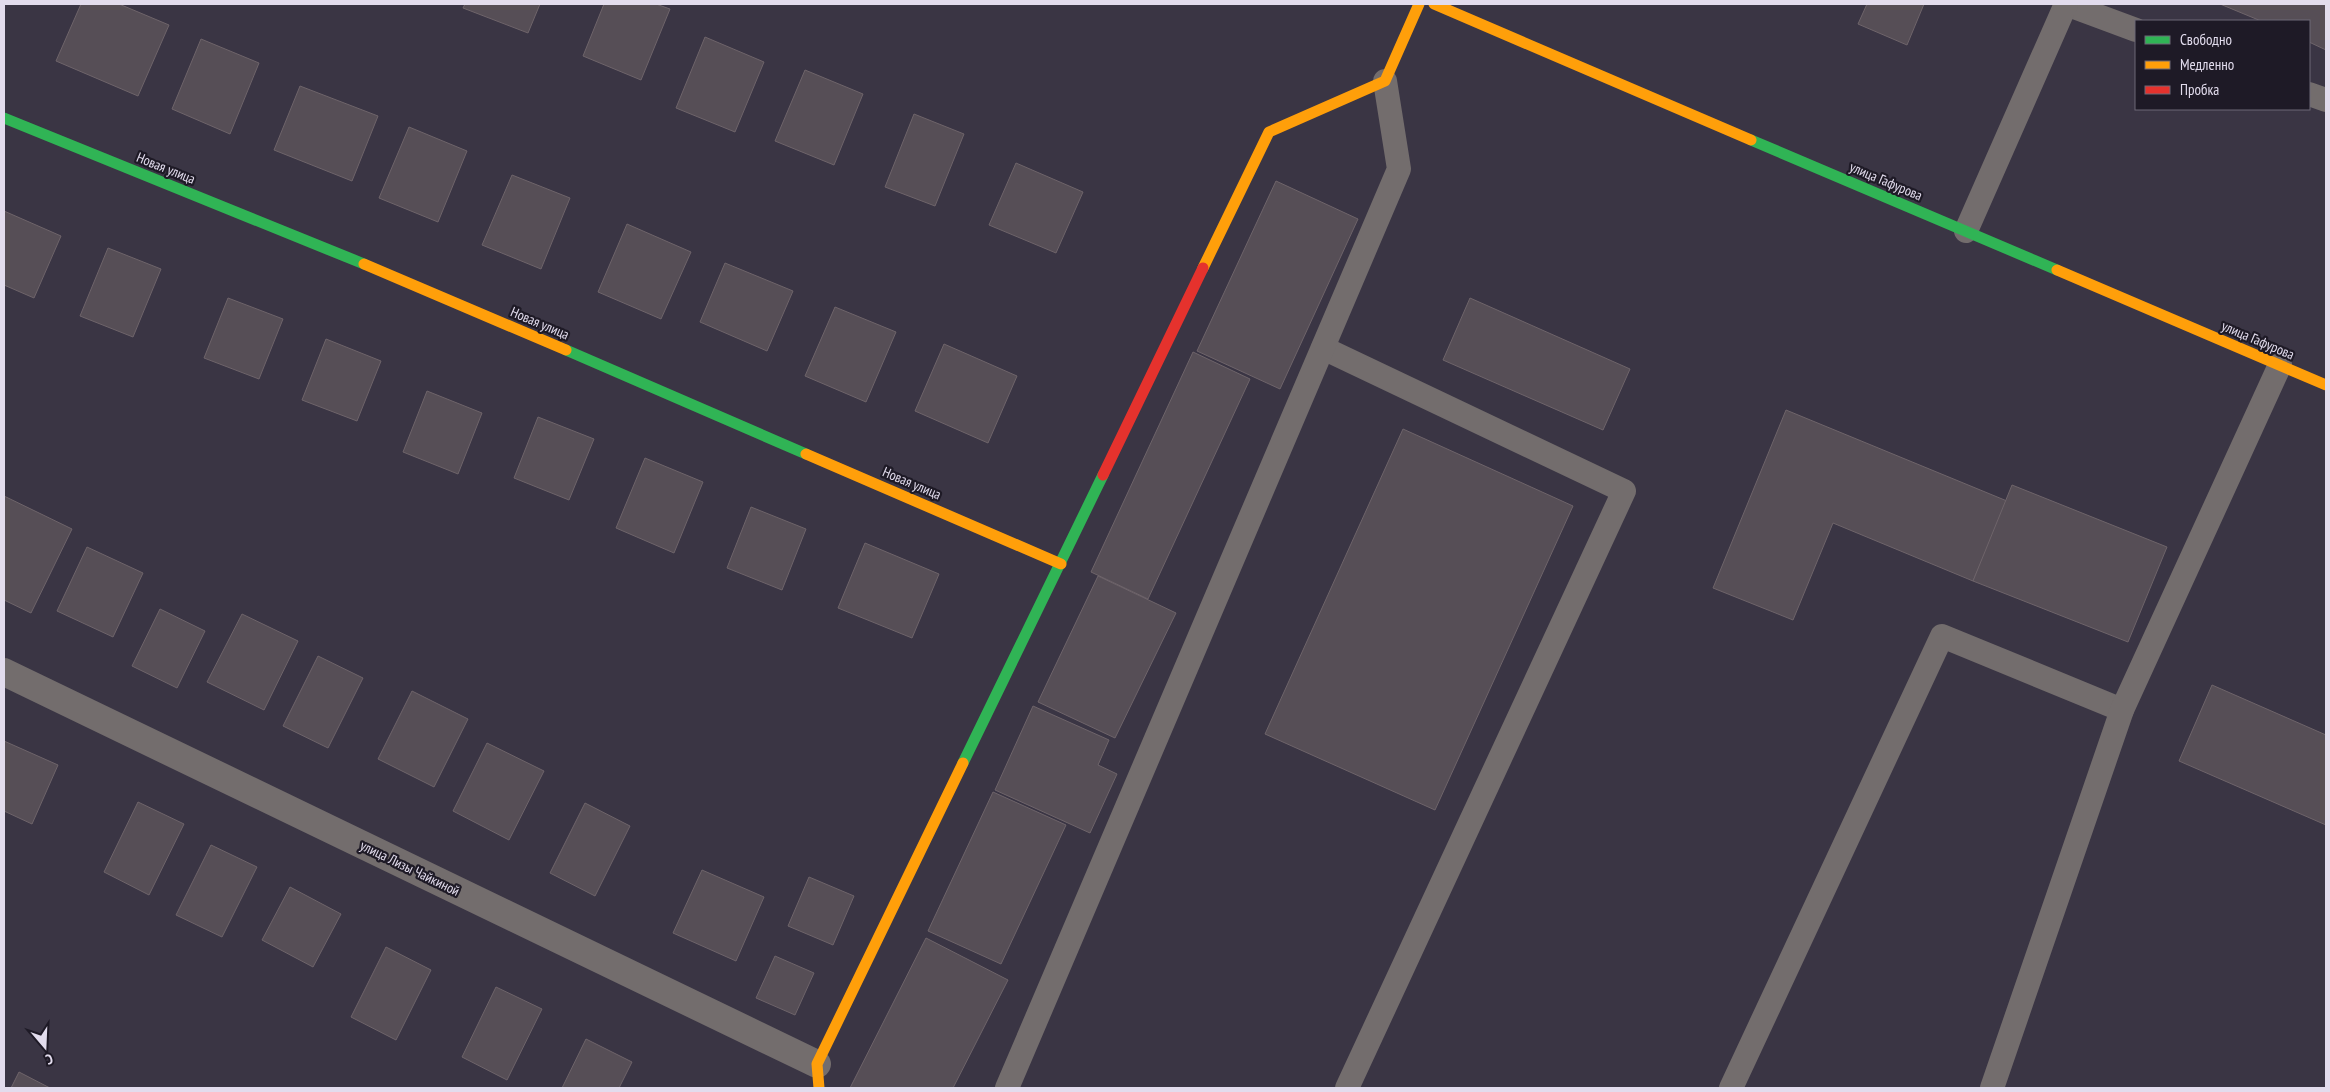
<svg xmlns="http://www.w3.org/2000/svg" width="2330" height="1092" font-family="'PT Sans Narrow',sans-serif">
  <rect width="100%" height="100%" fill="#3a3544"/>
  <g fill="#564e56" stroke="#6e646a">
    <path d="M81,4H119L169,25L138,96L56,61Z"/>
    <path d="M465,4H540L528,33L463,8Z"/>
    <path d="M604,4H656L670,9L641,80L583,56Z"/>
    <path d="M1867,4H1924L1907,45L1858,24Z"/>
    <path d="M2220,4H2326V50L2309,42V21H2261Z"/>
    <path d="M705,37L764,62L735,132L676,108Z"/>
    <path d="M201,39L259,63L230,134L172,109Z"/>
    <path d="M805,70L863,94L834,165L775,141Z"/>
    <path d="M300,86L378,116L352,181L274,150Z"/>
    <path d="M914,114L964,134L935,206L885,187Z"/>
    <path d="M409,127L467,151L438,222L379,198Z"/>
    <path d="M1016,163L1083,192L1056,253L989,225Z"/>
    <path d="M512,175L570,198L541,269L482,245Z"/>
    <path d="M1276,181L1358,219L1280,389L1197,351Z"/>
    <path d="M4,211L61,236L34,298L4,285Z"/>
    <path d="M627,224L691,252L661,319L598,292Z"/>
    <path d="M108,248L161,269L133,337L80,316Z"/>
    <path d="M725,263L793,291L767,351L700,322Z"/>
    <path d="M228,298L283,319L259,379L204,358Z"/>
    <path d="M1470,298L1630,369L1603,430L1443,360Z"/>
    <path d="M835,307L896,332L866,402L805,376Z"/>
    <path d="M326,339L381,361L357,421L302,400Z"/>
    <path d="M944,344L1017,376L988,443L915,411Z"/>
    <path d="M1193,352L1250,379L1148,599L1091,572Z"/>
    <path d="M427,391L482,413L458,474L403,452Z"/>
    <path d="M1786,410L2007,501L1973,581L1833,523L1793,620L1713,588Z"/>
    <path d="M538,417L594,439L569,500L514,478Z"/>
    <path d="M1403,429L1573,506L1435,810L1265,734Z"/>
    <path d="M645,458L703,482L674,553L616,528Z"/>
    <path d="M2012,485L2167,547L2128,642L1973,581Z"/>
    <path d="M4,496L72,529L31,613L4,600Z"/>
    <path d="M751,507L806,529L782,590L727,568Z"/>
    <path d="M865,543L939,574L912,638L838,608Z"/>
    <path d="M87,547L143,573L113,637L57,611Z"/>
    <path d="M1098,576L1176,613L1115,738L1038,702Z"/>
    <path d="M160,609L205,631L177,688L132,666Z"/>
    <path d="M242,614L298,641L264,710L207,682Z"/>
    <path d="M318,656L363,678L328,748L283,726Z"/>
    <path d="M2212,685L2326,735V825L2179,761Z"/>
    <path d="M412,691L468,719L434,787L378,759Z"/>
    <path d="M1033,706L1109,740L1098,765L1117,774L1090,833L995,790Z"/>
    <path d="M4,741L58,765L32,824L4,811Z"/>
    <path d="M487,743L544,771L509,840L453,811Z"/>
    <path d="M993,792L1066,825L1001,964L928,931Z"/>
    <path d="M138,802L184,824L149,895L104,872Z"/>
    <path d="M585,803L630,826L595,896L550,873Z"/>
    <path d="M211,845L257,867L222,937L176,915Z"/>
    <path d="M702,870L764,897L736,961L673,933Z"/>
    <path d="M809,877L854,896L833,945L788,926Z"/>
    <path d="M290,887L341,914L313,967L262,940Z"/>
    <path d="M926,938L1008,980L953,1088H850Z"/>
    <path d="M386,947L431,970L396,1040L351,1017Z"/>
    <path d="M775,956L814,973L795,1015L756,998Z"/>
    <path d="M496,987L542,1009L507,1080L462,1057Z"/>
    <path d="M586,1039L632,1062L619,1088H562Z"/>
    <path d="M19,1072L50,1088H11Z"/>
  </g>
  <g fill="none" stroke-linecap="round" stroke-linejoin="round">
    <g stroke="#736d6d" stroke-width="24">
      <path d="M2066,4L2136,30"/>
      <path d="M2309,94L2326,100"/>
      <path d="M1966,231L2066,4"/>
      <path d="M1323,348L1624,491L1347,1088"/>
      <path d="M1007,1088L1399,169L1385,81"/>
      <path d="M1731,1088L1942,636L2122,710"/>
      <path d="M1992,1088L2122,710L2280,365"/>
    </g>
    <path stroke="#736d6d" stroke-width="28" d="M4,672L817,1064"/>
    <g stroke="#30b455" stroke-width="11">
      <path d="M4,118L364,264"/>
      <path d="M1751,140L2057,270"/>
      <path d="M566,350L806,454"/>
      <path d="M963,763L1103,475"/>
    </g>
    <g stroke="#ff9f0a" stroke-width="11">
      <path d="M1434,4L1751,140"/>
      <path d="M364,264L566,350"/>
      <path d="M1203,268L1269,132L1385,81L1419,4"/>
      <path d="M2057,270L2326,385"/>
      <path d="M806,454L1061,564"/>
      <path d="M819,1088L817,1064L963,763"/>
    </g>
    <path stroke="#e5322d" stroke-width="11" d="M1103,475L1203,268"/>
  </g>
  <g text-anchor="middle" stroke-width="4.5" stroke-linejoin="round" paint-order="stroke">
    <g font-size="14" fill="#e2dced" stroke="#1e1a26">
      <text transform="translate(166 168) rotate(22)" y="5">Новая улица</text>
      <text transform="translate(1886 181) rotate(23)" y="5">улица Гафурова</text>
      <text transform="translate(540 323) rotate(23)" y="5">Новая улица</text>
      <text transform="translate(2258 340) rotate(23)" y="5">улица Гафурова</text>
      <text transform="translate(912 483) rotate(23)" y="5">Новая улица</text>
      <text transform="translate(410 868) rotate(26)" y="5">улица Лизы Чайкиной</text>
    </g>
  </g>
  <rect width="2330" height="1092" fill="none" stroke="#e2dced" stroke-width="10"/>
  <rect x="2135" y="20" width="175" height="90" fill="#1e1a26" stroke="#6c6876"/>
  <rect x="2145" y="36" width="25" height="8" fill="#30b455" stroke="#6c6876"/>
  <text x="2180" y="45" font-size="15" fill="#e2dced">Свободно</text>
  <rect x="2145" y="61" width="25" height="8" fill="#ff9f0a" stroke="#6c6876"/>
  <text x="2180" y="70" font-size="15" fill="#e2dced">Медленно</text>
  <rect x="2145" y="86" width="25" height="8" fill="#e5322d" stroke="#6c6876"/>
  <text x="2180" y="95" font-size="15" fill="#e2dced">Пробка</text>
  <g transform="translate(45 1047) rotate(161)" stroke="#1e1a26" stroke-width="4" paint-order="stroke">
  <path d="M0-4L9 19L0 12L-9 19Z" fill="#e2dced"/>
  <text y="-8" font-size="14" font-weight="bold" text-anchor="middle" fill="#e2dced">С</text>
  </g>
</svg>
